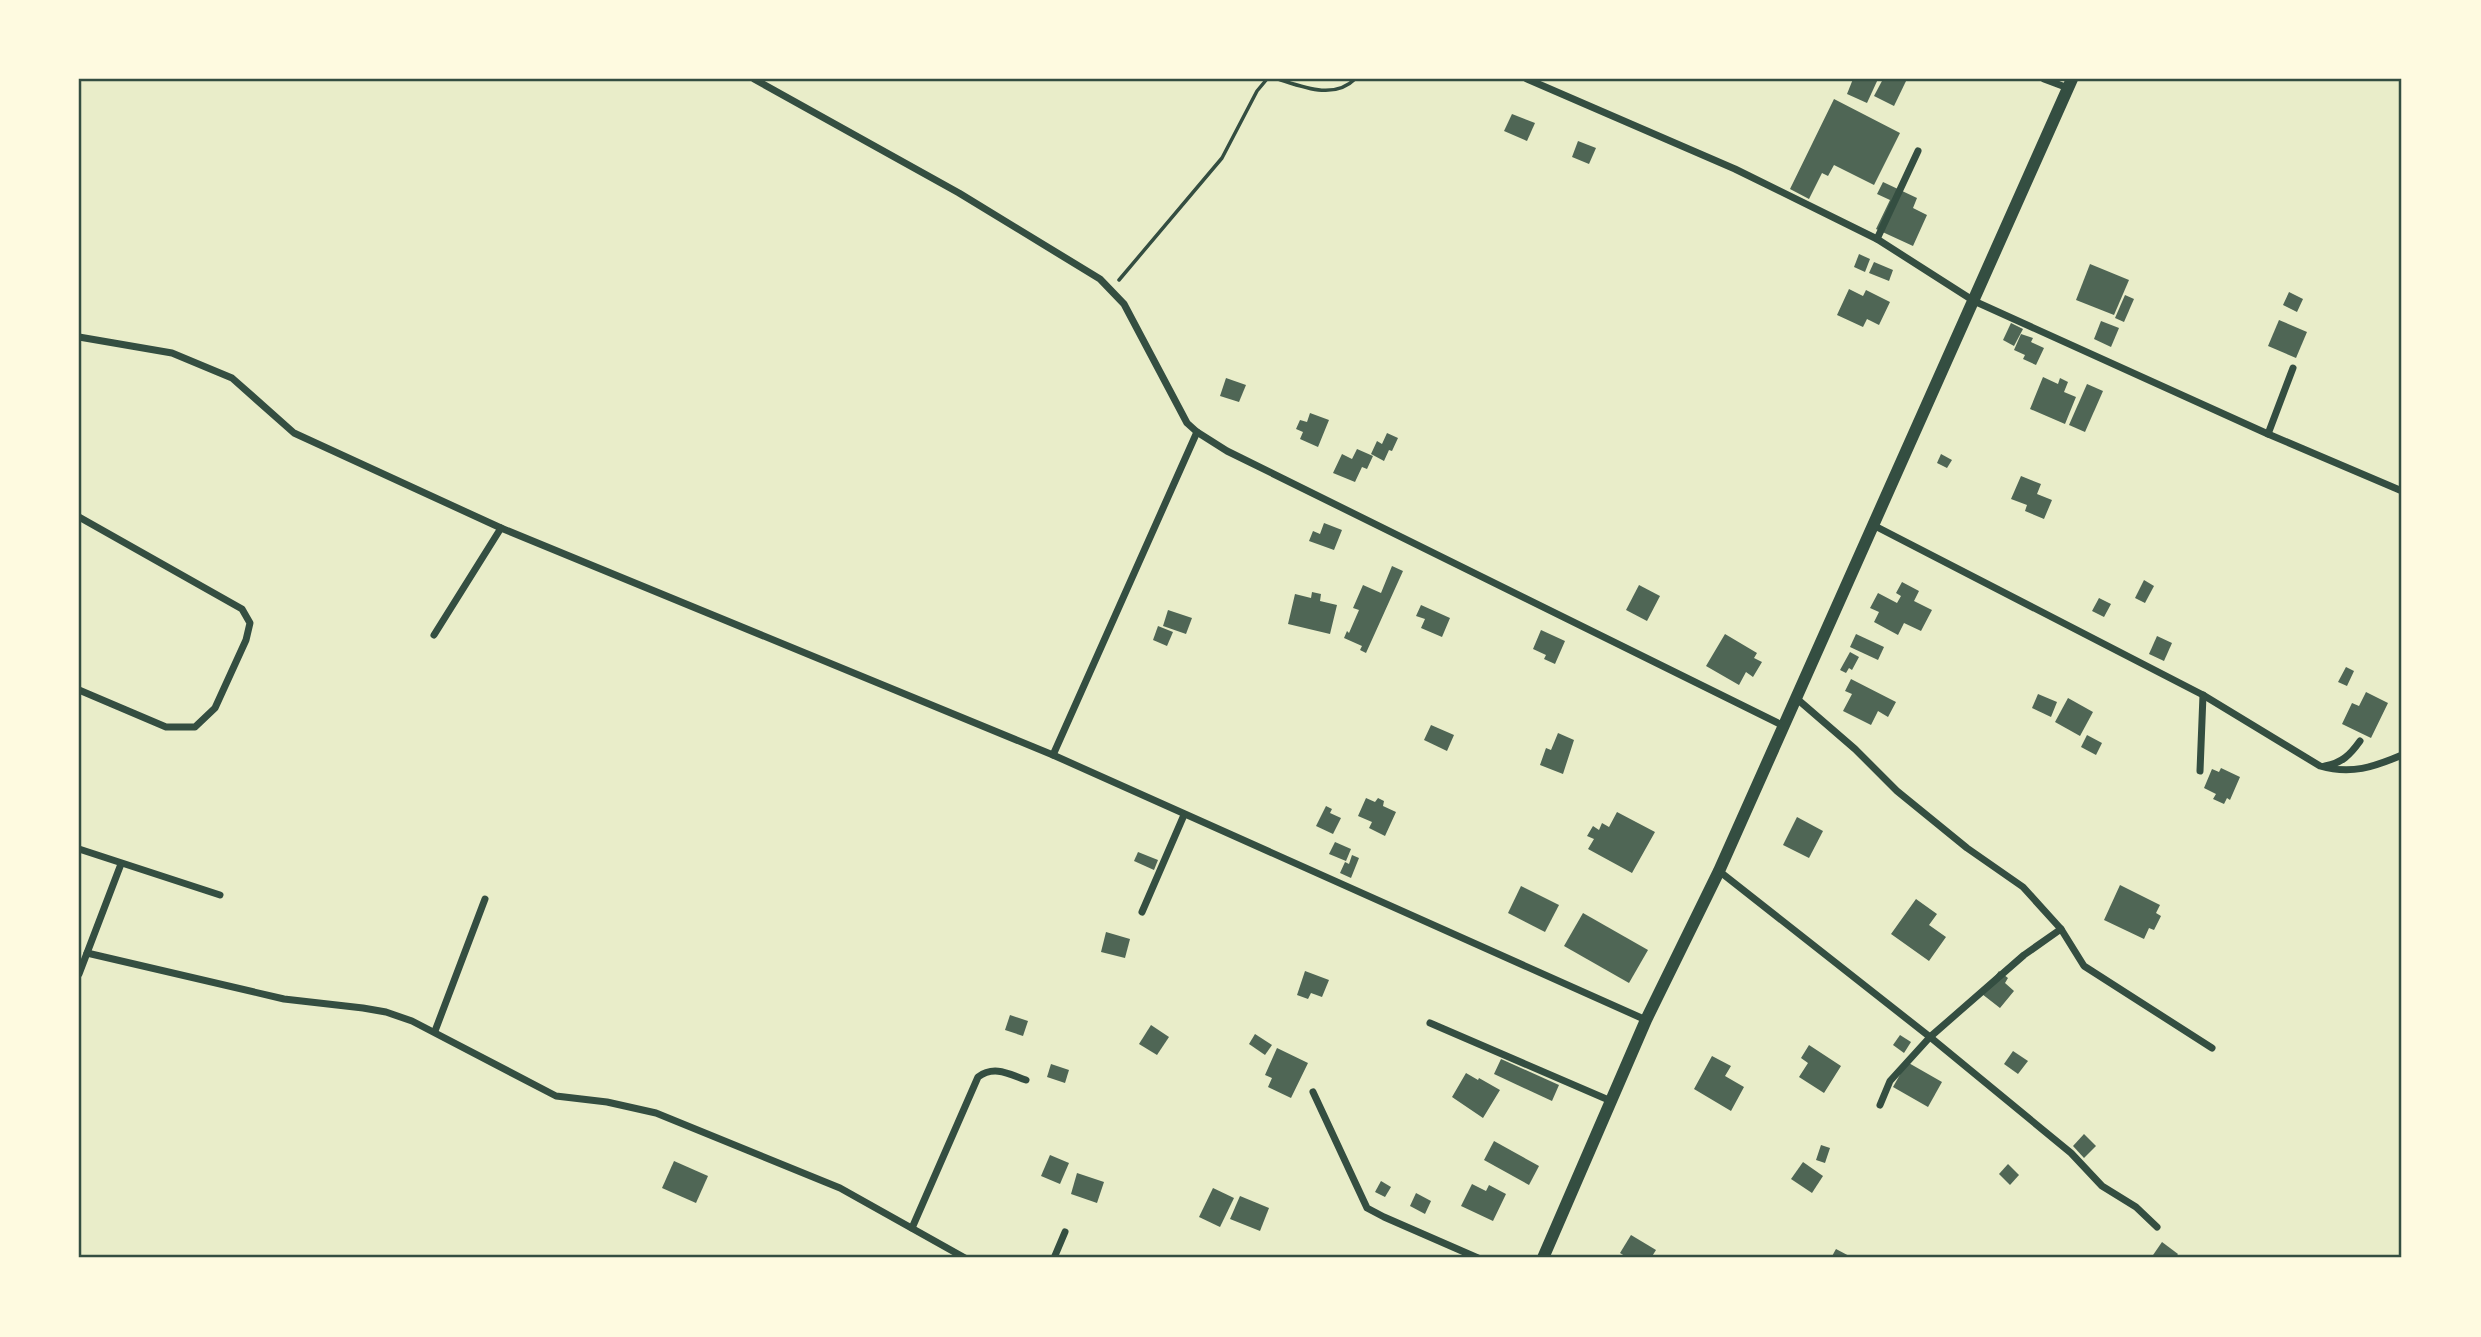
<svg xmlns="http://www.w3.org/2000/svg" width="2481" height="1337" font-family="Arial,sans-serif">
  <rect width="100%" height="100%" fill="#e9edc9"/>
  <g fill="#4f6655">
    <path d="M1853,79H1878L1867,103L1847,94Z"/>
    <path d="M1883,79H1907L1894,106L1874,96Z"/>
    <path d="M1834,99L1900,133L1874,185L1834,165L1828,176L1822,173L1809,199L1790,189Z"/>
    <path d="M1512,114L1535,123L1527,141L1504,131Z"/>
    <path d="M1578,141L1596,148L1589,164L1572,157Z"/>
    <path d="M1883,182L1917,198L1913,208L1927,215L1913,246L1876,229L1890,200L1877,194Z"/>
    <path d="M1859,254L1870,259L1865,272L1854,267Z"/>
    <path d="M1874,262L1893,270L1889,281L1869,273Z"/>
    <path d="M2090,264L2129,280L2114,315L2076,300Z"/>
    <path d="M1849,289L1863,296L1866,290L1890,302L1879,325L1867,319L1863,327L1837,315Z"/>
    <path d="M2289,292L2303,299L2297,312L2283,305Z"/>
    <path d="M2125,295L2134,299L2124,322L2115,318Z"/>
    <path d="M2279,320L2307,332L2296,358L2268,346Z"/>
    <path d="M2101,321L2119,328L2111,347L2094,339Z"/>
    <path d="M2011,323L2023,329L2014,346L2003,340Z"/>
    <path d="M2021,334L2033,338L2031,342L2044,348L2036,365L2023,359L2025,355L2014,350Z"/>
    <path d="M2043,377L2058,384L2060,378L2068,382L2064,392L2076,397L2065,424L2030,409Z"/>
    <path d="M1226,378L1246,385L1239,402L1220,396Z"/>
    <path d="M2087,384L2103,391L2085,432L2069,425Z"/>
    <path d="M1310,413L1329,420L1318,447L1300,439L1303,432L1296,429L1300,420L1307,422Z"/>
    <path d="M1387,433L1398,438L1392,451L1389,450L1384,461L1371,454L1377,441L1382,444Z"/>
    <path d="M1357,449L1373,456L1367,469L1362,467L1355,482L1333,473L1342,454L1352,459Z"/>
    <path d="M1941,454L1952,460L1947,468L1937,463Z"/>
    <path d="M2021,476L2041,484L2037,494L2052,500L2044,519L2025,511L2027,505L2011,499Z"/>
    <path d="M1324,523L1342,530L1334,550L1309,541L1313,531L1320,534Z"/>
    <path d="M1392,566L1403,571L1366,653L1360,650L1362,646L1344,638L1347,631L1349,633L1359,610L1353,608L1363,585L1381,593Z"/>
    <path d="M2144,580L2154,586L2145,603L2135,598Z"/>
    <path d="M1902,582L1919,591L1914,601L1932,610L1921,631L1904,623L1898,635L1874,622L1879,612L1870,608L1878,593L1897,603L1901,596L1896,593Z"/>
    <path d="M1639,585L1660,596L1647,621L1626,610Z"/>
    <path d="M1312,592L1321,594L1320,601L1337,605L1330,634L1288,624L1295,594L1311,598Z"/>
    <path d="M2099,598L2111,604L2104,617L2092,611Z"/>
    <path d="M1421,605L1450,618L1442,637L1421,628L1425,619L1416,616Z"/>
    <path d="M1168,610L1192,618L1186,634L1163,626Z"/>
    <path d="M1158,626L1173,632L1167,646L1153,640Z"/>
    <path d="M1541,630L1565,641L1555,664L1544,659L1546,655L1533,649Z"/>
    <path d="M1725,634L1757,653L1754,658L1762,662L1753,677L1746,672L1739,685L1706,666Z"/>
    <path d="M1856,634L1884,647L1878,660L1850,647Z"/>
    <path d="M2157,636L2172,643L2164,661L2149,654Z"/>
    <path d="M1850,652L1859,657L1852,670L1849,668L1846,673L1840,670Z"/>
    <path d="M2346,667L2354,671L2347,686L2338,682Z"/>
    <path d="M1851,679L1896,702L1888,717L1878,711L1871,725L1843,711L1852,694L1845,691Z"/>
    <path d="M2366,692L2388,703L2371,738L2342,724L2352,703L2359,706Z"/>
    <path d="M2038,694L2057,702L2051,717L2032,708Z"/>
    <path d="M2068,698L2093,712L2080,736L2055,722Z"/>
    <path d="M1431,725L1454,735L1447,751L1424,740Z"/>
    <path d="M1558,733L1574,740L1563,774L1540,765L1546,748L1551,750Z"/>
    <path d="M2087,735L2102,743L2096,755L2081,747Z"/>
    <path d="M2221,768L2240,777L2230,800L2227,798L2224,804L2213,799L2216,794L2204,788L2212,769L2219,772Z"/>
    <path d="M1366,798L1375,802L1378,798L1384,801L1383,806L1396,812L1385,836L1369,828L1372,822L1358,816Z"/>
    <path d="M1326,806L1332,809L1330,813L1341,818L1333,834L1316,826Z"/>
    <path d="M1617,812L1655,832L1632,873L1588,849L1594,839L1587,836L1593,826L1599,830L1602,823L1609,827Z"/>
    <path d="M1797,817L1823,831L1809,858L1783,845Z"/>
    <path d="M1335,842L1351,849L1346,861L1329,854Z"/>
    <path d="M1138,852L1158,860L1154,870L1134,861Z"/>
    <path d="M1352,855L1359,858L1351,878L1340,873L1345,862L1349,864Z"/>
    <path d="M2120,885L2160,905L2156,913L2161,916L2154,930L2149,928L2144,939L2104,920Z"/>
    <path d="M1521,886L1559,905L1545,932L1508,913Z"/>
    <path d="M1916,899L1937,914L1929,925L1946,937L1929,961L1891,934Z"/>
    <path d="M1583,913L1648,950L1629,983L1564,946Z"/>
    <path d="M1106,932L1130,939L1125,958L1101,952Z"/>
    <path d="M1305,971L1329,980L1322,997L1311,993L1308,999L1297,995Z"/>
    <path d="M1999,971L2008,978L2005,983L2014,991L2000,1008L1982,994Z"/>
    <path d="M1010,1015L1028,1021L1023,1036L1005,1030Z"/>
    <path d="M1151,1025L1169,1037L1157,1055L1139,1044Z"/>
    <path d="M1255,1034L1272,1045L1265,1055L1249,1044Z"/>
    <path d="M1900,1035L1911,1042L1904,1053L1893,1045Z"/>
    <path d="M1809,1045L1841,1066L1824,1093L1799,1077L1808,1063L1801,1058Z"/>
    <path d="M1277,1048L1308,1063L1291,1098L1268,1087L1272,1078L1265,1075Z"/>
    <path d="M2013,1051L2028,1061L2018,1074L2004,1064Z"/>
    <path d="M1712,1056L1731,1066L1725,1076L1744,1087L1731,1111L1694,1089Z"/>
    <path d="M1501,1059L1559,1085L1552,1101L1494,1074Z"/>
    <path d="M1907,1062L1942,1082L1928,1107L1893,1087Z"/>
    <path d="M1051,1064L1069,1070L1065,1083L1047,1077Z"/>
    <path d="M1466,1073L1478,1080L1479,1078L1500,1090L1483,1118L1452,1097Z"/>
    <path d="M2084,1134L2096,1146L2084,1158L2073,1146Z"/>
    <path d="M1494,1141L1539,1166L1529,1185L1484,1160Z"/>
    <path d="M1821,1145L1830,1148L1825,1163L1816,1160Z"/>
    <path d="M1050,1155L1069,1163L1060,1184L1041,1176Z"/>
    <path d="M674,1161L708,1176L696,1203L662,1188Z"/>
    <path d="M1803,1162L1823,1176L1812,1193L1791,1179Z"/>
    <path d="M2008,1164L2019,1175L2010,1185L1999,1174Z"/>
    <path d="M1077,1173L1104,1182L1097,1203L1071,1194Z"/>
    <path d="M1381,1181L1391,1187L1385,1197L1375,1192Z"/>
    <path d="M1472,1184L1486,1191L1489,1185L1506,1194L1493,1221L1461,1206Z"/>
    <path d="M1213,1188L1234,1198L1220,1227L1199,1217Z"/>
    <path d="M1416,1193L1431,1201L1425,1214L1410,1206Z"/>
    <path d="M1240,1196L1269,1208L1260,1231L1230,1219Z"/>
    <path d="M1631,1235L1656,1250L1651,1258H1628L1620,1253Z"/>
    <path d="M2162,1242L2178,1254L2175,1258H2151Z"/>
    <path d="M1836,1249L1853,1258H1831Z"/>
  </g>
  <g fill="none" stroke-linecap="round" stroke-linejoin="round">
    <g stroke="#344e41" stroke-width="3.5">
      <path d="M1278,79C1303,87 1334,100 1355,79"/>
      <path d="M1119,280L1222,158L1257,91L1267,79"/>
    </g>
    <g stroke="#344e41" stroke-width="7">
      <path d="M754,79L959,193L1100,279L1124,304L1187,423L1197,432L1227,451L1784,726"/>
      <path d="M1527,79L1735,169L1877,239L1974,301L2268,434L2402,491"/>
      <path d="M2044,79L2068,88"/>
      <path d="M1877,239L1918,151"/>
      <path d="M79,337L172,353L232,378L294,433L501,528L1053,755L1646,1020"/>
      <path d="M2268,434L2293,368"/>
      <path d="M79,517L242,609L250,623L246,640L215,708L195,727H166L79,690"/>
      <path d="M1873,525L2203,695L2320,766C2351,775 2374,767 2402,755"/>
      <path d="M434,635L501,528"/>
      <path d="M1796,698L1855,749L1897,791L1967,848L2023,887L2061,929L2084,966L2212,1048"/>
      <path d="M1053,755L1197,432"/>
      <path d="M2325,766C2342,763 2350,755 2360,741"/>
      <path d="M2200,771L2203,695"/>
      <path d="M79,849L220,895"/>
      <path d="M1719,871L1930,1037L2071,1153L2102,1186L2136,1207L2157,1227"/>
      <path d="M1142,912L1184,815"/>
      <path d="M87,953L284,999L363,1008L386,1012L412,1021L556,1096L607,1102L656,1113L840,1188L965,1258"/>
      <path d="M79,974L121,864"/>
      <path d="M1430,1023L1611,1101"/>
      <path d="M435,1031L485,899"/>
      <path d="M1313,1092L1367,1208L1384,1217L1478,1258"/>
      <path d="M1880,1105L1890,1081L1930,1037L2024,955L2061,929"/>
      <path d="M912,1228L978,1077C994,1065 1009,1074 1026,1080"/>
      <path d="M1054,1258L1065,1232"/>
    </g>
    <path stroke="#344e41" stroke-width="12" d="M1543,1258L1646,1020L1719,871L2072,79"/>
  </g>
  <rect width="2481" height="1337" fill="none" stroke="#fefae0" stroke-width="161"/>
  <rect x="80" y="80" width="2320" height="1176" fill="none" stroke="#344e41" stroke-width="2.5"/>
</svg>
